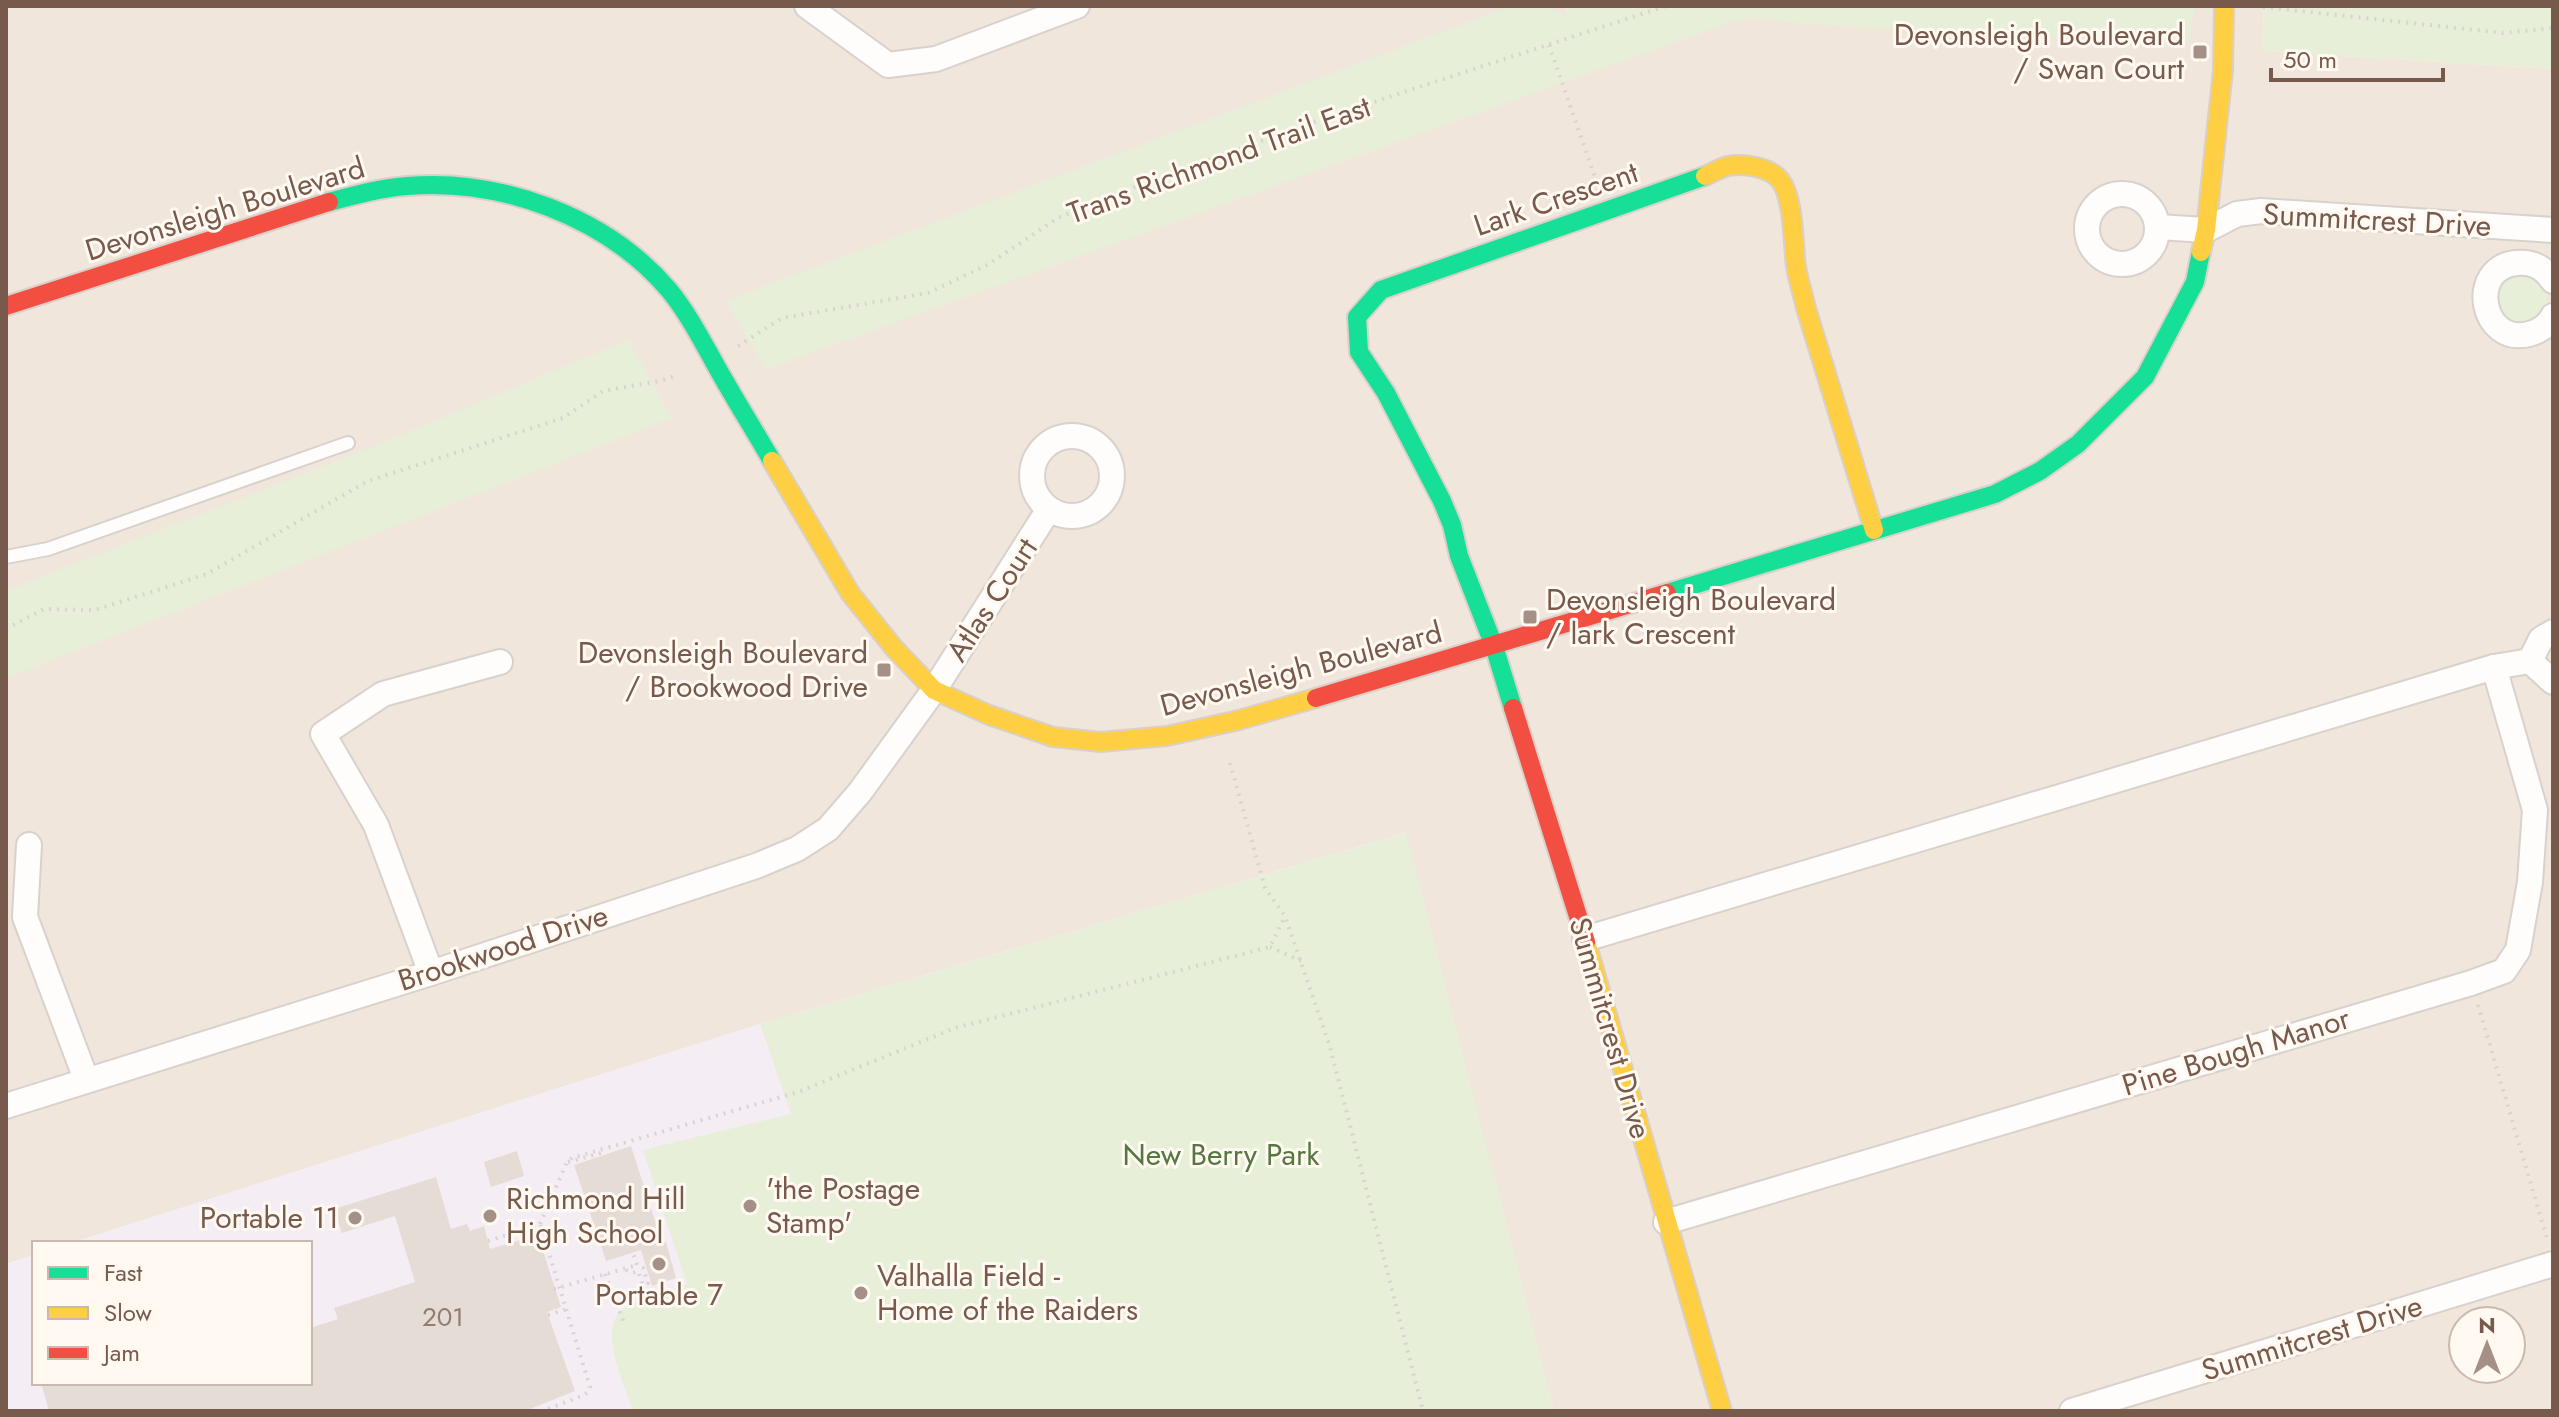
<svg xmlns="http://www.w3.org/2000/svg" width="2559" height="1417" font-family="Jost,sans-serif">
  <rect width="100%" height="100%" fill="#f9f4ee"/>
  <path fill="#f1e6dc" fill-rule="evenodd" d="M6,6H2264L2262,51L2553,69V1411H1554L1405,833L760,1024L71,1243H34V1255L6,1264ZM2463,1321H2511V1369H2463Z"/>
  <path fill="#f5edf4" d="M760,1024L796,1125L1053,1411H6V1264L34,1255V1383H310V1243H71Z"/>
  <g fill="#e7efd9">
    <path d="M1512,6H1542L1567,16L1564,6H2194L2189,42L1862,28L1742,18L766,369L725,301Z"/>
    <path d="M2264,6H2553V69L2262,51Z"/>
    <circle cx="2522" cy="298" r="25"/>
    <path d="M628,340L672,418L6,678V591L390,440Z"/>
    <path d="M1406,833L1554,1411H633C625,1386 597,1329 622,1310C641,1297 666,1293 687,1284L643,1150L791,1114L760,1024Z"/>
  </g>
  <g fill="#e5dcd6">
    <path d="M631,1146L662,1243L666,1242L676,1278L652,1286L641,1250L606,1261L574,1165Z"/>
    <path d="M517,1151L524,1176L491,1187L484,1162Z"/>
    <path d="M436,1177L451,1229L467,1224L470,1231L484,1226L490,1249L538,1235L561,1307L547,1312L575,1391L525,1411H49L41,1383H310V1328L338,1319L334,1308L415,1282L395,1216L342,1233L334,1209Z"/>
  </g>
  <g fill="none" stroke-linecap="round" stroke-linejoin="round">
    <defs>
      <path id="lane" d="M6,557L48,549L348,443"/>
      <g id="street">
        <path d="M807,6L888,65L936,59L1077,6"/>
        <circle cx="2122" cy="229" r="35"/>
        <path d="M2158,227L2206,230L2237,214L2261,211L2553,230"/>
        <path d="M2553,281C2544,268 2533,261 2516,263C2467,268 2481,346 2529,334C2540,331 2548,326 2553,316"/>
        <circle cx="1072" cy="476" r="40"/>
        <path d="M2530,661L2541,639L2553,632"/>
        <path d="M2530,661L2553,682"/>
        <path d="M29,845L25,917L86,1079"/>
        <path d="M1585,939L2494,667L2530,661"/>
        <path d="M431,973L376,825L323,734L383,694L500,662"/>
        <path d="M6,1106L431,973L756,866L797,849L828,829L860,792L934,690L1049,509"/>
        <path d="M1666,1222L2471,983L2504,971L2518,950L2530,882L2535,810L2494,667"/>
        <path d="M2072,1411L2553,1264"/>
      </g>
      <g id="fast">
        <path d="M329,202C355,195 381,188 407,186C501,178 607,217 669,290C687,312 700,337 714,362C732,395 753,428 772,461"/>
        <path d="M1667,593L1995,494L2040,471L2078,444L2145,377L2195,282L2201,252"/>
        <path d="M1513,708L1494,646L1459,556L1452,525L1442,501L1386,393L1359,352L1357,317L1381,290L1705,176"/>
      </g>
      <g id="slow">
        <path d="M1705,176C1712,173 1720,168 1728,166C1743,163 1770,167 1780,180C1794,198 1793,243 1796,266C1798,280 1803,294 1806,308L1874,530"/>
        <path d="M2201,252L2206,230L2223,70L2224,6"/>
        <path d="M772,461L850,593L894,648L934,690L989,715L1053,737L1101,742L1167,736L1239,720L1316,698"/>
        <path d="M1586,942L1722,1411"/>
      </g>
      <g id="jam">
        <path d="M6,306L329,202"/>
        <path d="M1316,698L1667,593"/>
        <path d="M1513,708L1586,942"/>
      </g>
    </defs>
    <use href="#lane" stroke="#d8d1cc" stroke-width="16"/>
    <use href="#street" stroke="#d8d1cc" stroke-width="28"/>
    <use href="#fast" stroke="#d9d0ca" stroke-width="22"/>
    <use href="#slow" stroke="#d9d0ca" stroke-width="22"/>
    <use href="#jam" stroke="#d9d0ca" stroke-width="22"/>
    <g stroke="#dbd3d0" stroke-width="4" stroke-dasharray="2 6" stroke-linecap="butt">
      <path d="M2005,6H2034"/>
      <path d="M2263,7L2503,33L2553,28"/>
      <path d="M1549,45L1598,186"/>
      <path d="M738,346L782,318L928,293L987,265L1058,218L1107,197L1325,118L1666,6"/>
      <path d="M6,629L44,609L95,610L207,574L368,481L563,418L603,391L660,381L678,375"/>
      <path d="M1230,763L1265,888L1285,916L1330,1047L1423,1411"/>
      <path d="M1270,947L1301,961"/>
      <path d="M2478,1005L2548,1242"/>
      <path d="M568,1162L601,1153L602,1156"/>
      <path d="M540,1224L567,1162L572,1158L798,1092L955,1028L1270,947L1285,916"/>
      <path d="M488,1241L540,1224L590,1387L588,1392L584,1395L543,1411"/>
      <path d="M626,1270L633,1273L638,1271L643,1285L648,1283L643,1268L637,1265L633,1253"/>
      <path d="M605,1274L624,1323"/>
      <path d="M554,1289L637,1265"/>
      <path d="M548,1315L567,1309"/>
    </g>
    <use href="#lane" stroke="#fefdfc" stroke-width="12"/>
    <use href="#street" stroke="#fefdfc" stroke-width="24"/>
    <use href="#fast" stroke="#16e098" stroke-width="18"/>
    <use href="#slow" stroke="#ffcf43" stroke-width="18"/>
    <use href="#jam" stroke="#f24e42" stroke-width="18"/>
  </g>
  <g fill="#a59085" stroke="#fff9f1" stroke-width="3">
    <rect x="2192" y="44" width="16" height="16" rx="4"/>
    <rect x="1522" y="609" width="16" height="16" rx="4"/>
    <rect x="876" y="662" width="16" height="16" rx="4"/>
    <circle cx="750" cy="1206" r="8"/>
    <circle cx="490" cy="1216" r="8"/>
    <circle cx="355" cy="1218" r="8"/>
    <circle cx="659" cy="1264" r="8"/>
    <circle cx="861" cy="1293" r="8"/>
  </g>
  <g text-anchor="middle" stroke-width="6" stroke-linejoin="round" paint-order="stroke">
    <g font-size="26" fill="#957c72">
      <text x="443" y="1326">201</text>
    </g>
    <g font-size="30" fill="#785a4d" stroke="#fff9f1" text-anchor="start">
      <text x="2184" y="45" text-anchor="end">Devonsleigh Boulevard<tspan x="2184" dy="34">/ Swan Court</tspan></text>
      <text x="1546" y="610">Devonsleigh Boulevard<tspan x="1546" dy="34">/ lark Crescent</tspan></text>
      <text x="868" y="663" text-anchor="end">Devonsleigh Boulevard<tspan x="868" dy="34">/ Brookwood Drive</tspan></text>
      <text x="766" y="1199">'the Postage<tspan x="766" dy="34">Stamp'</tspan></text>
      <text x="506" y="1209">Richmond Hill<tspan x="506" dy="34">High School</tspan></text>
      <text x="339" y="1228" text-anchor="end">Portable 11</text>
      <text x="877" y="1286">Valhalla Field -<tspan x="877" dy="34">Home of the Raiders</tspan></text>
      <text x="659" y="1305" text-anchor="middle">Portable 7</text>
    </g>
    <g font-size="30" fill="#785a4d" stroke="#fff9f1">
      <text transform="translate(1219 160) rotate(-20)" y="10">Trans Richmond Trail East</text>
      <text transform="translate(1556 199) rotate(-19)" y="10">Lark Crescent</text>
      <text transform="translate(225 209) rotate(-17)" y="10">Devonsleigh Boulevard</text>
      <text transform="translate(2377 220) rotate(3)" y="10">Summitcrest Drive</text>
      <text transform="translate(992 600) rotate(-57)" y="10">Atlas Court</text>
      <text transform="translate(1301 669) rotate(-15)" y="10">Devonsleigh Boulevard</text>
      <text transform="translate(503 948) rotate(-18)" y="10">Brookwood Drive</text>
      <text transform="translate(1610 1028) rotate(74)" y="10">Summitcrest Drive</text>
      <text transform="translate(2236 1052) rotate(-17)" y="10">Pine Bough Manor</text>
      <text transform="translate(2312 1338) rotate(-17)" y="10">Summitcrest Drive</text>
    </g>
    <g font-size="30" fill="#557841" stroke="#fff9f1">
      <text x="1221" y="1165">New Berry Park</text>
    </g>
  </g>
  <rect width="2559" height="1417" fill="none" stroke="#785a4d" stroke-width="16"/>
  <rect x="32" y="1241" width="280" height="144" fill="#fff9f1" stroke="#c9b9af" stroke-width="2"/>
  <rect x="48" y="1267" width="40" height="12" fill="#16e098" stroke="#c9b9af" stroke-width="2"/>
  <text x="104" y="1281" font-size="24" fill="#785a4d">Fast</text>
  <rect x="48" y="1307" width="40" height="12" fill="#ffcf43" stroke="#c9b9af" stroke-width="2"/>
  <text x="104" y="1321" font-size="24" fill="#785a4d">Slow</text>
  <rect x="48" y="1347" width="40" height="12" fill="#f24e42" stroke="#c9b9af" stroke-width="2"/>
  <text x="104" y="1361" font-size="24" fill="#785a4d">Jam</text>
  <g transform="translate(2487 1345)"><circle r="38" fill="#fff9f1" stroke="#c9b9af" stroke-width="2"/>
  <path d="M0-6L14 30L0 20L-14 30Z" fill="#a59085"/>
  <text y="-12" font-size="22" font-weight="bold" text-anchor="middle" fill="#785a4d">N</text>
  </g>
  <path d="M2271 68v12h172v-12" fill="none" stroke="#785a4d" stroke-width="4"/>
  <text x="2283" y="68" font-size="24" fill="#785a4d" stroke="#fff9f1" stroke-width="6" paint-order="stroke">50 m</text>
</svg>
